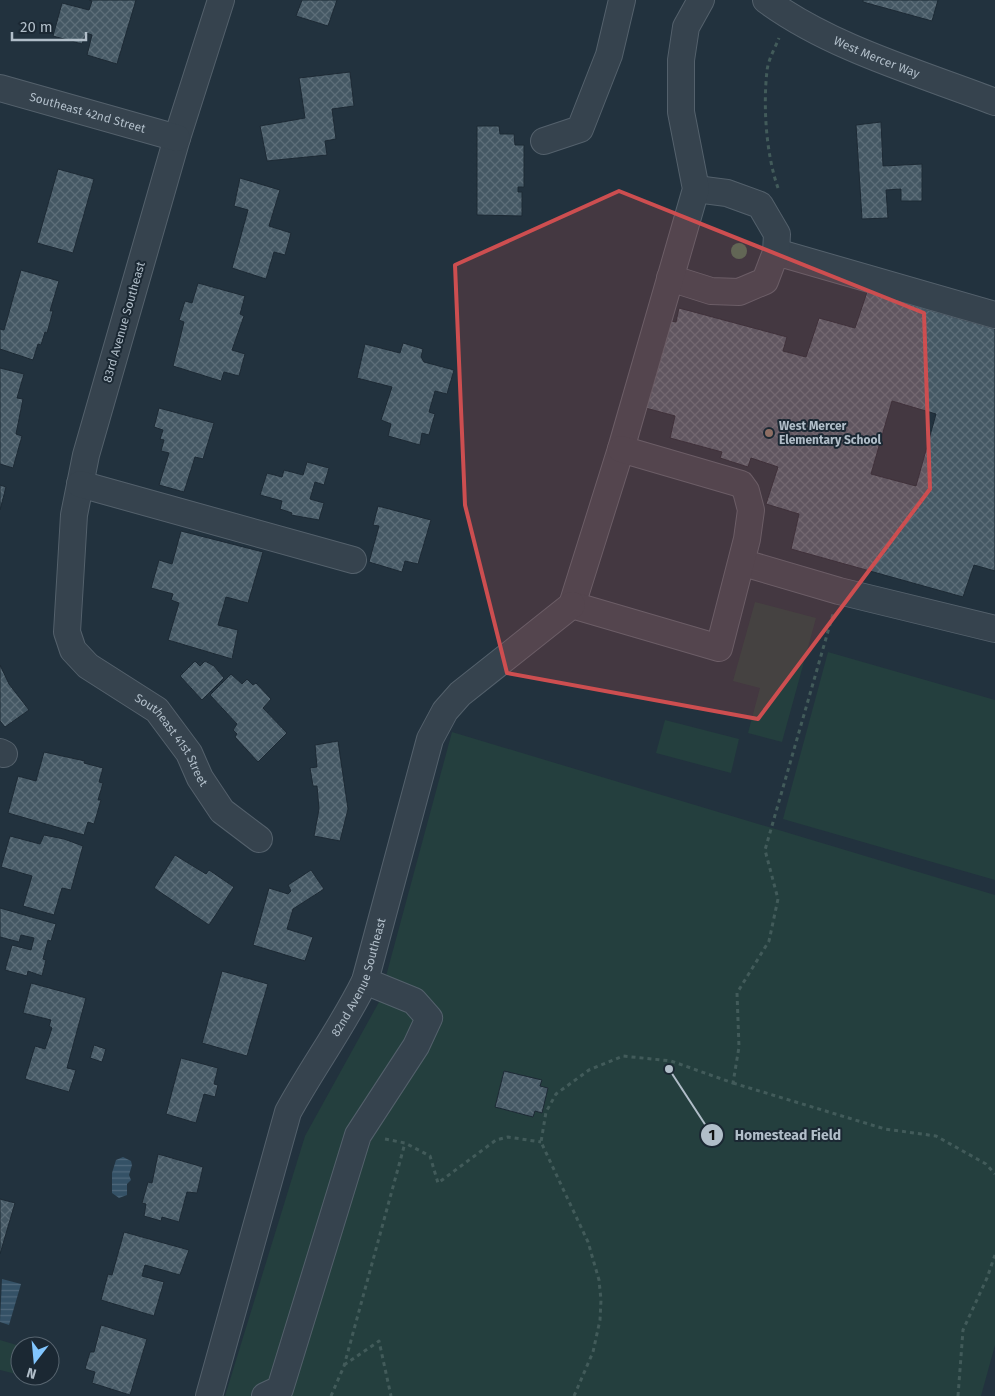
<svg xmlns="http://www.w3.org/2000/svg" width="995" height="1396" font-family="'Fira Sans',sans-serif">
  <defs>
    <pattern id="water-rules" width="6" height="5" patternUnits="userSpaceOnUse" patternTransform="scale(1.25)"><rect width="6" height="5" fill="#345166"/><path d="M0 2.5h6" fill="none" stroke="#4f687b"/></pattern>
    <pattern id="building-cross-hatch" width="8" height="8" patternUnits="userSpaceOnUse" patternTransform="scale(1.25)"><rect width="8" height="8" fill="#455864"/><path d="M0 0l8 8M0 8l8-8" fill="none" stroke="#5d6e79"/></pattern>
  </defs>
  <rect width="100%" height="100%" fill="#22323e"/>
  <g fill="#243f3e">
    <path d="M755,602L816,618L782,742L748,733L760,688L733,681Z"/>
    <path d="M828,652L995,700V880L783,819Z"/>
    <path d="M665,720L739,739L731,773L656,753Z"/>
    <path d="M452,732L995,895V1345L981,1396H225L305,1136L379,1002Z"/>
    <path d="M0,1340L20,1346V1375L0,1370Z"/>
  </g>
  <g fill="url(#water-rules)">
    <path d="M123,1157L131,1161L132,1165L129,1175L131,1180L127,1184V1195L119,1198L112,1193V1173L116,1160Z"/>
    <path d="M2,1279L21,1284L9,1325L0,1322Z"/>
  </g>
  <g fill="url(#building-cross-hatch)" stroke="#1d2a35" fill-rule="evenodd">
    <path d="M89,0H136L117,64L87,55L92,35L86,33L82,44L53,36L62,3L89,10L92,1Z"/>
    <path d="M302,0H337L328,26L296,16Z"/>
    <path d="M863,0H938L932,21L863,2Z"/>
    <path d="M350,72L354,106L332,109L336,139L325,141L327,155L267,161L260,126L305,118L299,78Z"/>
    <path d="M881,122L883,166L922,164V201H901V189L886,190L888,218L862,219L856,125Z"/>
    <path d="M477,126H499L500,134H514L515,145H524V187H518V192H522V216L477,215Z"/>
    <path d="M58,169L94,179L73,253L37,243Z"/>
    <path d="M240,178L280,190L269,226L291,233L285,255L274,252L266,279L232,268L248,210L234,206Z"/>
    <path d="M21,270L59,281L50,311H53L47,333L45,332L41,345L38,344L33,360L0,349V329L4,330Z"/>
    <path d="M198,283L245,296L240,314L244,316L232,350L245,354L239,376L224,372L221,381L173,366L184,322L179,320L185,301L192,303Z"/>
    <path d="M867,292L995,329V571L974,565L963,597L791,549L799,514L766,504L778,467L751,458L748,467L720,458L722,452L670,438L675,416L642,407L667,320L676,322L679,308L787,337L783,351L806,357L819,318L855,328ZM892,401L936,414L916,486L871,474Z"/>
    <path d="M403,343L423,349L421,357L424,362L454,370L447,394L435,391L429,412L435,414L429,435L422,433L420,445L388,436L391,424L381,420L392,387L357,378L365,344L400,353Z"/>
    <path d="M0,368L24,374L17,398L23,399L16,434L22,436L13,468L0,464Z"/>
    <path d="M159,408L214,423L203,459L195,457L184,492L159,485L169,453L161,451L164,440L160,439L163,430L154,427Z"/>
    <path d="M307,462L329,468L324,485L315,482L310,499L324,503L319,520L291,515L292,513L280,509L282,501L260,495L267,473L282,477L284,470L303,475Z"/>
    <path d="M0,485L6,487L0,510Z"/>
    <path d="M378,506L431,520L418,564L405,561L402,572L369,562L379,526L373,525Z"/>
    <path d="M181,531L263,552L248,603L226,597L218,625L238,630L232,659L168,640L179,603L171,600L173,594L151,588L159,560L172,564Z"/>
    <path d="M195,661L200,666L205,661L214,666L224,678L202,700L180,676Z"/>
    <path d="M0,665L9,684L29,710L5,727L0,721Z"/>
    <path d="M231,674L242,684L247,679L253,685L256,683L271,699L263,708L287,733L258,762L235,737L237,734L233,730L237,724L210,695Z"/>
    <path d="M338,741L348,809L340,841L314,836L319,809L317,786H313L310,768L317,767L315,745Z"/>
    <path d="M44,752L85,761L84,763L103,768L99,782L103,783L98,800H101L94,824L88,822L84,835L8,813L18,776L36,781Z"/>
    <path d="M44,835L64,839L83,846L71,890L62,888L54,915L23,906L32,876L1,867L10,836L40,844Z"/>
    <path d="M175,855L206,874L209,870L234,887L209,925L154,888Z"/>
    <path d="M311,870L324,889L293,909L287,929L313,937L305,961L253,945L269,888L288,894L291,891L288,885Z"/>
    <path d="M0,908L56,924L51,941L48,940L43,959L46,960L42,976L28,971L27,976L5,970L12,945L31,950L34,938L21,935L19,942L0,937Z"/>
    <path d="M222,971L268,984L247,1056L202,1043Z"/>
    <path d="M31,983L86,998L67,1068L76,1070L69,1092L25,1079L35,1046L45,1049L52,1028L49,1026L51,1020L23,1013Z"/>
    <path d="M94,1045L106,1049L102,1062L90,1058Z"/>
    <path d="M181,1058L218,1068L214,1084L218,1085L215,1097L204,1094L196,1123L166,1114Z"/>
    <path d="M504,1071L542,1080L540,1086L548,1088L542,1113L535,1111L533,1117L495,1107Z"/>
    <path d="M158,1154L203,1167L197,1193L187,1192L179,1222L162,1217L161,1221L144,1216L146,1204L142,1203L148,1182L152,1183Z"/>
    <path d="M0,1199L15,1203L0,1254Z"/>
    <path d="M124,1232L189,1250L180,1275L145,1265L142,1276L164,1282L154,1316L101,1300L108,1274L112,1275Z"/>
    <path d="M101,1325L147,1339L130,1395L92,1383L95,1372L85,1369L90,1352H94Z"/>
  </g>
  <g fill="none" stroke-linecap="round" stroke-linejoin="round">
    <defs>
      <g id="minor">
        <path id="s1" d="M221,0L177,138L86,455L74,515L67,632L73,650L88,666L157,710L189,753L200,778L222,811L259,839"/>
        <path id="s2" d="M766,0C831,48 920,73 995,102"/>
        <path id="s3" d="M0,88L177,138"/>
        <path d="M544,141L580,129L609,55L622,0"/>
        <path d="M776,252L995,315"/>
        <path d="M670,278L711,291L739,292L765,281L776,252L777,234L760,205L727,193L696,189"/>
        <path d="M80,484L353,560"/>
        <path d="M754,566L839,591L995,629"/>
        <path d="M572,605L621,449L696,189L681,112V60L686,27L701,0"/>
        <path d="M572,605L719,648L747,539L751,510L746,491L741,484L621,449"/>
        <path d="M0,752L4,754"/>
        <path id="s4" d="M209,1396L288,1112C312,1068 343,1026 365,981L430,739L445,711L460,694L572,605"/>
        <path d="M265,1396L280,1389L358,1135L416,1046L429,1018L414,1001L365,981"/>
      </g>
    </defs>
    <use href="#minor" stroke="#54616c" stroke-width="28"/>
    <g stroke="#425b5a" stroke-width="3" stroke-dasharray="4 4" stroke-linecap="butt">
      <path d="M778,188C766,154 763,106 767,71C768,60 775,48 779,38"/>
      <path d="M733,1083L885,1129L936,1136L986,1164L995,1174"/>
      <path d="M385,1139L405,1143L430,1156L438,1183L496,1140L508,1137L541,1142"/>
      <path d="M344,1365L379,1341L391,1396"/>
      <path d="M331,1396L344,1366L405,1143"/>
      <path d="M574,1396L593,1352L600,1320L601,1300L599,1280L588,1242L541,1142L546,1112L556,1094L589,1070L623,1056L671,1061L733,1083L739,1047L737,993L769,941L778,899L765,850L833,614"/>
      <path d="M958,1396L963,1330L987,1278L995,1255"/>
    </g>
    <use href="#minor" stroke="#36434e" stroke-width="26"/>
  </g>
  <circle fill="#486c57" cx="739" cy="251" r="8"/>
  <path fill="#cd4e50" fill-opacity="0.2" stroke="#cd4e50" stroke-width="4" stroke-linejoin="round" d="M619,191L924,313L930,489L758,719L507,673L465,505L455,265Z"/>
  <circle fill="#8d6e63" stroke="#1b2833" stroke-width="2" cx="769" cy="433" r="5"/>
  <g text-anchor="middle" stroke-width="4" stroke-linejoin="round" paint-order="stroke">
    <g font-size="12" fill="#b1bec9" stroke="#1b2833">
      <text dy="4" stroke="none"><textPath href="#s2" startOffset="125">West Mercer Way</textPath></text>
      <text dy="4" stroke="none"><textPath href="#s3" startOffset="91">Southeast 42nd Street</textPath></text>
      <text transform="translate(124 322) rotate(-74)" y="4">83rd Avenue Southeast</text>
      <text dy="4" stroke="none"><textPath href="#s1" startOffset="808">Southeast 41st Street</textPath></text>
      <text dy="4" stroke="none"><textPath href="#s4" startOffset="448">82nd Avenue Southeast</textPath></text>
    </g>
    <g font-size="12" font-weight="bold" fill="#b1bec9" stroke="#1b2833" text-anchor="start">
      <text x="779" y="430">West Mercer<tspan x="779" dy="14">Elementary School</tspan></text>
    </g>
  </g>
  <path fill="none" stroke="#b1bec9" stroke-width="2" d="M669 1069L712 1135"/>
  <g fill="#b1bec9" stroke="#1b2833" stroke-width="2">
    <circle cx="669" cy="1069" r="5"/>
    <circle cx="712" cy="1135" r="12"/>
  </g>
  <g font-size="15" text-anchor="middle" font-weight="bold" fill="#111">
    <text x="712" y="1140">1</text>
  </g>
  <g font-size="14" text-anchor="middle" font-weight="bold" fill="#b1bec9" stroke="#1b2833" stroke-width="4" stroke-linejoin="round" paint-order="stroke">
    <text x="788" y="1140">Homestead Field</text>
  </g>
  <g transform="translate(35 1361) rotate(196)"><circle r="24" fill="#1b2833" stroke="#57646f"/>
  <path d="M0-4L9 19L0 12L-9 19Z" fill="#81c5fe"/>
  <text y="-8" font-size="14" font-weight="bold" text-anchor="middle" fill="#b1bec9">N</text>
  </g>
  <path d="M12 32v8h74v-8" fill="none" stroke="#b1bec9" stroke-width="2.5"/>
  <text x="20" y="32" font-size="15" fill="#b1bec9" stroke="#1b2833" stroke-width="4" paint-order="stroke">20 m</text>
</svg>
